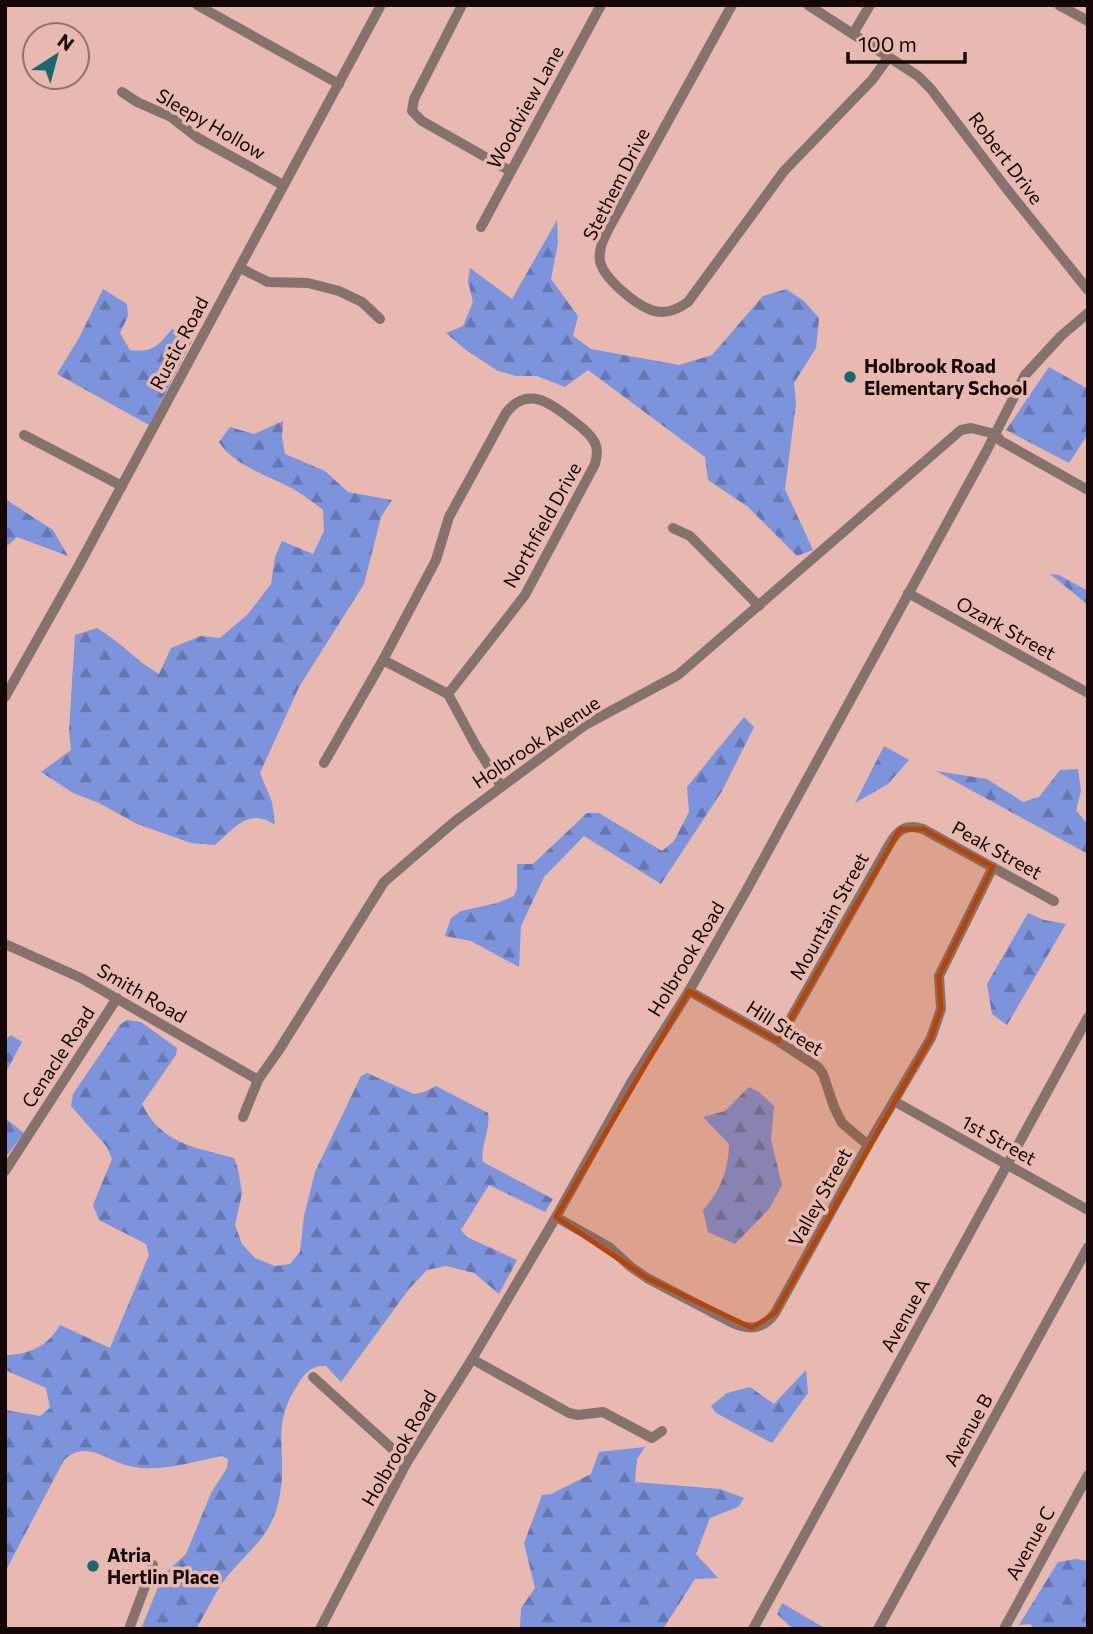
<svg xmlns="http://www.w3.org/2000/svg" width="1093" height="1634" font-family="Commissioner,sans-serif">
  <defs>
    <pattern id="forest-firs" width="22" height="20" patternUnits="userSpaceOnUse" patternTransform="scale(1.75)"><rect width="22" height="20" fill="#7d93db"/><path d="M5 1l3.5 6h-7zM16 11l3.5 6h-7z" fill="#6576b0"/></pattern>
  </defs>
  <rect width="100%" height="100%" fill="#e7b9b0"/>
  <g fill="url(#forest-firs)">
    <path d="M557,220L558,243L551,279L578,316L573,336L591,349L679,365L712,355L763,296L786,289L804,301L819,318L816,348L794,383L796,403L785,489L813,550L797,556L748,507L708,480L705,457L588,370L565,387L537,376H516L498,371L466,350L446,333L463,326L473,302L468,281L470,268L512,299Z"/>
    <path d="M103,289L127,304L128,316L120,333L130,350C153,353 158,346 172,329L193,339L149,425L57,374L80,336Z"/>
    <path d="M1049,367L1088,389V434L1069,463L1006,430Z"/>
    <path d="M283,421L282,437L285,454L325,471L348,492L392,500L381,517L364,584L299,687L260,773L272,802L275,825C249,807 235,828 215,845L191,843L137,824L99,803L73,793L41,772L71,750L69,731L75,635L97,628C121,642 135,660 159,674L171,648L201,636L220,638L248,614L271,584L275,557L282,541L313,554L324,531L323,510C314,503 305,496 295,490C271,476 235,467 219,442L230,427L254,434Z"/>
    <path d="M5,499L53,530L68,556L17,537L5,548Z"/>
    <path d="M1050,574L1059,575L1088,591V605Z"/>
    <path d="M744,717L754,727L722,791L661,884L584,836L544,877L521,926L519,967L471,941L445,936L451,918L461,911L497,903L514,896L517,888V864H533L587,813H599L662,851L674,841L689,812L687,787Z"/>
    <path d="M884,746L909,760L888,784L855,803Z"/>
    <path d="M1078,769L1081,791L1076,810L1088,825V854L936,771L987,779L1023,802L1039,797L1060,770Z"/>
    <path d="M1028,913L1044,920L1066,924L1007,1025L992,1014L987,984Z"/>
    <path d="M127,1020L141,1022L177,1048L176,1055L142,1104C161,1144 195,1147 234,1158L238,1169L242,1193L235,1225L242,1244L255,1258L275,1266L290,1264L300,1252L304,1216L315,1172L361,1076L367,1073L414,1094L424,1092L436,1086L488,1113C491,1130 480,1145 483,1162L553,1199L545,1212L489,1185L461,1230L467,1237L517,1260L499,1294L474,1273L446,1266L427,1270L409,1289L341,1382L326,1366C313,1365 307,1371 300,1381C269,1427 288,1448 280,1494C273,1538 247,1550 223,1582C213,1597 205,1614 196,1629H141L163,1575L186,1554L211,1493L227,1468L228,1459L222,1456C195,1461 162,1472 134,1467C107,1463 88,1438 64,1460L5,1572V1410L40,1416L50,1408L46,1388L5,1370V1355C29,1355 48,1346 60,1325L110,1348L149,1255L146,1244L99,1220L93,1205L112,1159L107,1147L71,1106L73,1094L120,1025Z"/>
    <path d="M11,1035L22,1042L5,1074V1040Z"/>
    <path d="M749,1087L759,1092L774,1106L771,1140L782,1185L769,1209L735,1244L708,1232L703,1210C721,1190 728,1171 729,1144L703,1117L725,1111Z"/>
    <path d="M5,1118L24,1133L5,1158Z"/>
    <path d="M806,1370L808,1393L772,1443L716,1413L711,1406L727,1393L750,1387L774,1404Z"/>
    <path d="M645,1447L637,1459L635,1482L720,1489L744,1498L738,1507L710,1518L696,1554L718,1578L695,1579L663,1629H520L521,1608L535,1588L524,1543L542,1495L551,1494L591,1474L599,1452Z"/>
    <path d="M1076,1559L1088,1561V1629H1035L1030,1624L1019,1625L1058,1562Z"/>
    <path d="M782,1603L826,1629H793L777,1614Z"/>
  </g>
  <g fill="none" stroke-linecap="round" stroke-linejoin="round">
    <g stroke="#85726e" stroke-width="10">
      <path d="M197,5L339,84"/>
      <path d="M462,5L414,99L412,111L422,121L510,171"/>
      <path d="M732,5L609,228C604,238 598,249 600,261C603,278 635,304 651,310C664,315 677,310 688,302L784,171L872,80L888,58"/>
      <path d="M808,5L918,76L931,89L1006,188L1088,290"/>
      <path d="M1059,5L1088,21"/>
      <path d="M853,34L870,5"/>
      <path d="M122,92L137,102L171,117L198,138L283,185"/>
      <path d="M481,227L601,5"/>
      <path d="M240,268L268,282L308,283L339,291L362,302L380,319"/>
      <path d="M995,434L1001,441L1088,490"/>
      <path d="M24,435L122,486"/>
      <path d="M673,528L690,536L759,606"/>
      <path d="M908,593L1088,693"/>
      <path d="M383,660L448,694L476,746L501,786"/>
      <path d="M5,697L78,567L381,5"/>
      <path d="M324,763L383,660L436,560L449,517L506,413C527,385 551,403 572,420C580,426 590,433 595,443C598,449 597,457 595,464L525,595L448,694"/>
      <path d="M5,944L81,978L258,1080"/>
      <path d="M689,991L778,1041L818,1067L823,1074L834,1107L842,1123L868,1145"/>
      <path d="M778,1041L889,845C897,831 905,823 923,829L1054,901"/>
      <path d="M894,1101L1088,1210"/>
      <path d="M243,1117L258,1080L279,1050L384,882L454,822L585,725L678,675L961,430L971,428L995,434"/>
      <path d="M5,1171L117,998"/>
      <path d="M556,1217L609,1247L631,1267L647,1278L731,1322C749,1331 763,1330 775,1313L868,1145L931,1038L941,1009L939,976L993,867"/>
      <path d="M472,1359L569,1413L578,1415L603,1412L652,1438L662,1431"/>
      <path d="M313,1377L407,1462"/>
      <path d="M129,1629L153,1565"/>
      <path d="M320,1629L407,1462L472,1359L556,1217L632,1081L689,991L746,891L987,450L1025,375L1061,336L1088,313"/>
      <path d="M753,1629L1088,1017"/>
      <path d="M878,1629L1088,1247"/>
      <path d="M1004,1629L1088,1475"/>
    </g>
  </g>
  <path fill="#b3440a" fill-opacity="0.2" stroke="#b3440a" stroke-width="5" stroke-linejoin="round" d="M900,829H923L993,867L939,976L941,1009L931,1038L775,1313L752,1328L647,1278L556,1217L689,991L778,1041Z"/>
  <g fill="#1c6672" stroke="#e7b9b0" stroke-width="2.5">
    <circle cx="850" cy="377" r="7"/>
    <circle cx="93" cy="1566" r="7"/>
  </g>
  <g text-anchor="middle" stroke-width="7" stroke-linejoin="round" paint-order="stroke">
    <g font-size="19" fill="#150705" stroke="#e7b9b0">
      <text transform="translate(525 107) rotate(-61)" y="7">Woodview Lane</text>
      <text transform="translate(211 124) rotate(30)" y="7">Sleepy Hollow</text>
      <text transform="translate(1006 158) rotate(53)" y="7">Robert Drive</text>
      <text transform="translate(616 184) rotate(-63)" y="7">Stethem Drive</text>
      <text transform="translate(179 343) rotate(-62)" y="7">Rustic Road</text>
      <text transform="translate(542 525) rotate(-61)" y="7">Northfield Drive</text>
      <text transform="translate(1006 628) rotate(29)" y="7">Ozark Street</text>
      <text transform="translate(536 742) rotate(-34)" y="7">Holbrook Avenue</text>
      <text transform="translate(997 850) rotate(29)" y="7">Peak Street</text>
      <text transform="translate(829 916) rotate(-61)" y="7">Mountain Street</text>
      <text transform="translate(686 959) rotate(-59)" y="7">Holbrook Road</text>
      <text transform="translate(142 993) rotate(30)" y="7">Smith Road</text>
      <text transform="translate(785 1028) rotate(32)" y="7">Hill Street</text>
      <text transform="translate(58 1057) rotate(-57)" y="7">Cenacle Road</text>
      <text transform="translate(999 1140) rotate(29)" y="7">1st Street</text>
      <text transform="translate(820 1197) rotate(-61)" y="7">Valley Street</text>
      <text transform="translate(905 1315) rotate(-61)" y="7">Avenue A</text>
      <text transform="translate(968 1430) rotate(-61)" y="7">Avenue B</text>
      <text transform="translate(399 1448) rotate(-60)" y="7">Holbrook Road</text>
      <text transform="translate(1030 1543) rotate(-61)" y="7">Avenue C</text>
    </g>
    <g font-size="19" font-weight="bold" fill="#150705" stroke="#e7b9b0" text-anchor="start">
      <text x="864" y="373">Holbrook Road<tspan x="864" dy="22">Elementary School</tspan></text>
      <text x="107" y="1562">Atria<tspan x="107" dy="22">Hertlin Place</tspan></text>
    </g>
  </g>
  <rect width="1093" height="1634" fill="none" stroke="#150705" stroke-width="14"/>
  <g transform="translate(56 56) rotate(36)"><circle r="33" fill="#e7b9b0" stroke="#93726c" stroke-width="2"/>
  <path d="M0-5L12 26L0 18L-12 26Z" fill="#1c6672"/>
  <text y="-10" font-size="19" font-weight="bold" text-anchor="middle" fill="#150705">N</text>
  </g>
  <path d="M848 52v10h117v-10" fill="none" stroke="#150705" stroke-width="3.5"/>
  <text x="858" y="52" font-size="21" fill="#150705" stroke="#e7b9b0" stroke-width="5" paint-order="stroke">100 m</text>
</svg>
